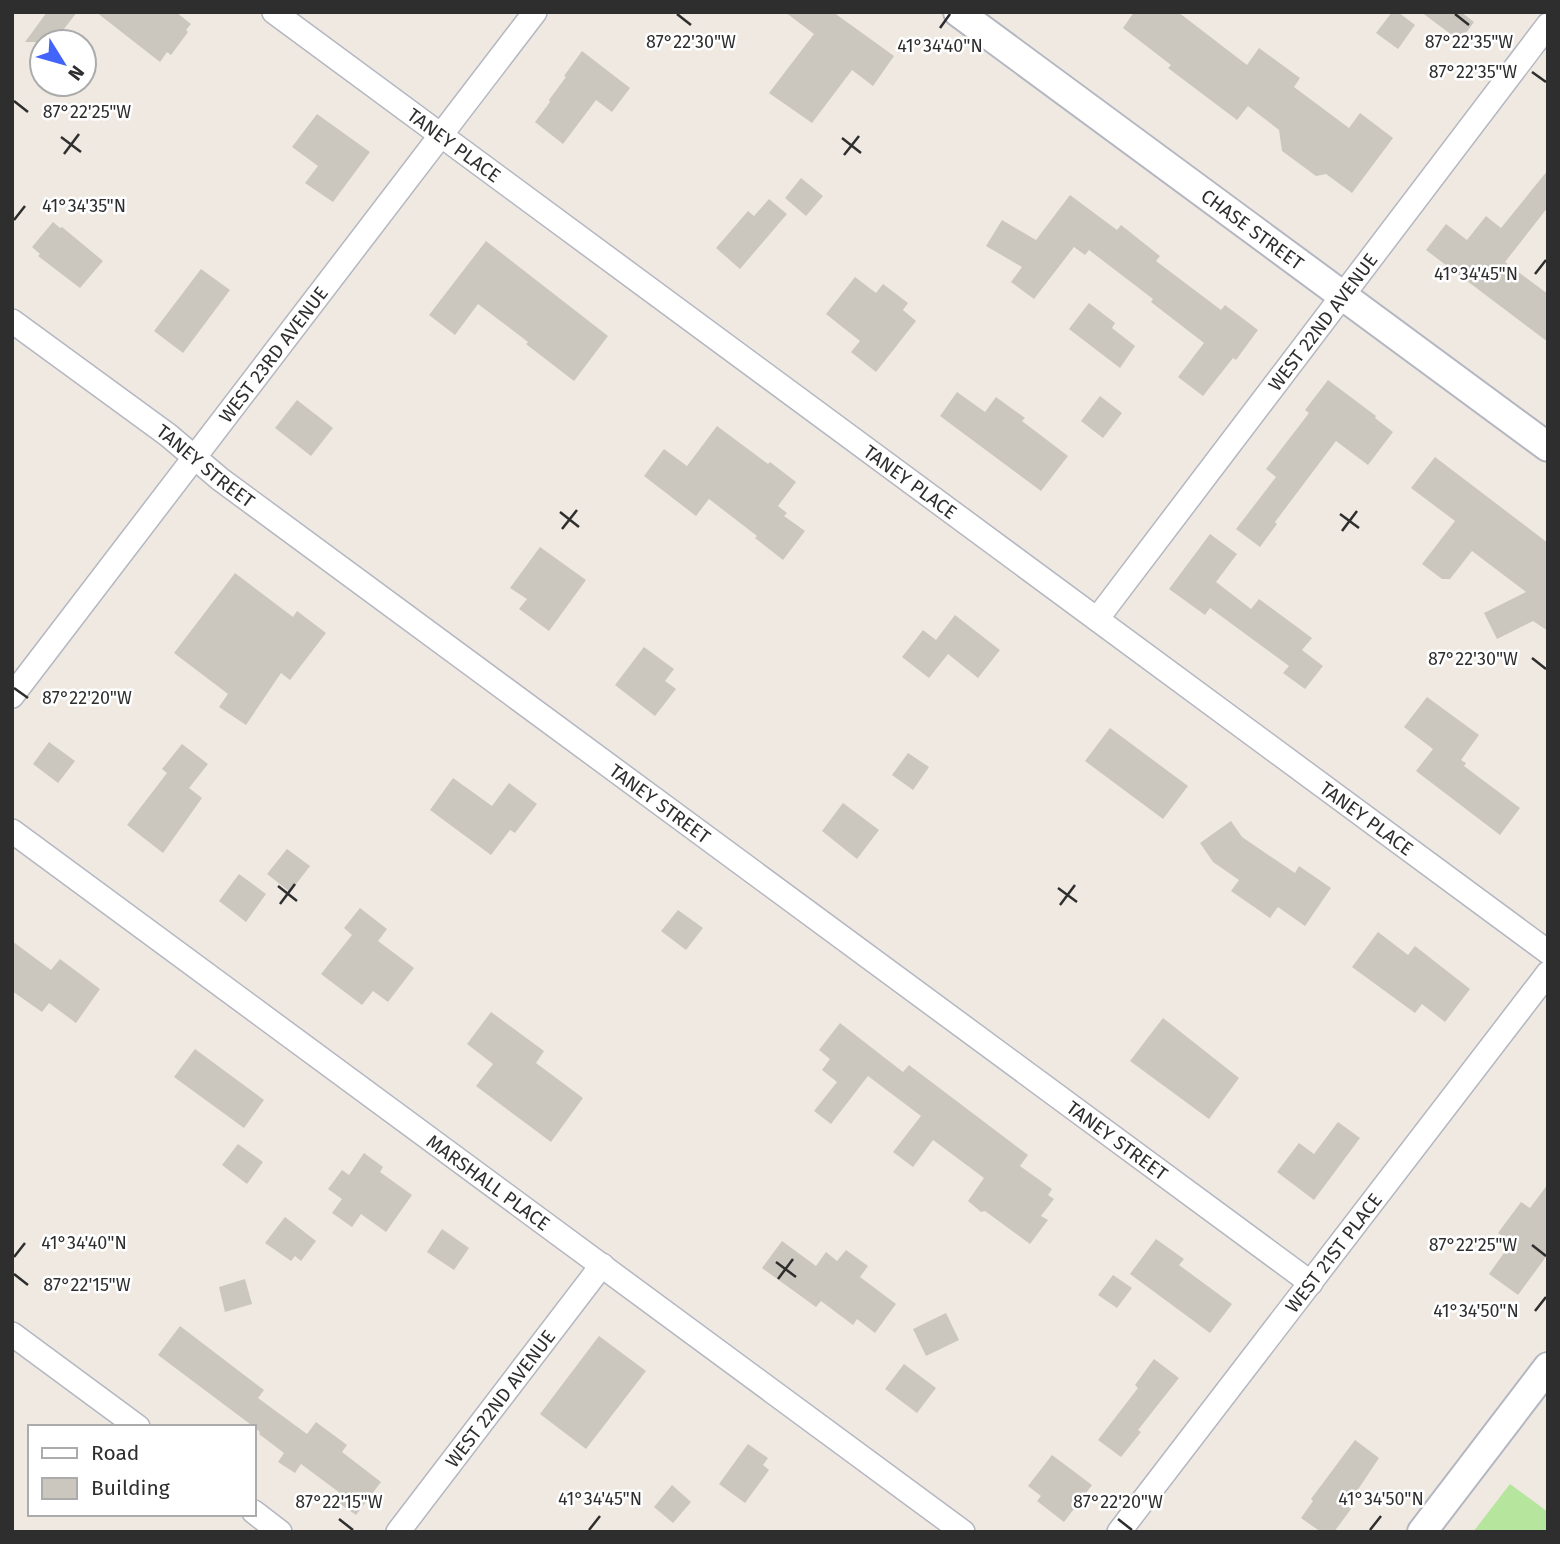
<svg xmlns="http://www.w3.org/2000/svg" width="1560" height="1544" font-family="'Fira Sans',sans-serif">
  <rect width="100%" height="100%" fill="#efe9e1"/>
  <path fill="#b6e59e" d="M1510,1484L1548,1512V1532H1473Z"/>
  <g fill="#cbc7bf">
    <path d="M47,12H77L54,42H25Z"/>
    <path d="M96,12H176L191,24L186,30L188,32L171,55L167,52L160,62Z"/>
    <path d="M785,12H833L894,56L873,86L852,70L812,123L769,93L814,34Z"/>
    <path d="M1134,12H1178L1247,65L1259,48L1300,78L1294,87L1349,128L1360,113L1393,138L1352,193L1326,174L1316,176L1282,151L1279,130L1248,106L1237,120L1168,68L1171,65L1123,28Z"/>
    <path d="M1392,12H1398L1415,25L1398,49L1376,33Z"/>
    <path d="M1421,12H1461L1474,22L1460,41Z"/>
    <path d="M582,51L630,88L612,112L596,100L563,144L535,122L550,102L549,100L566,77L564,76Z"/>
    <path d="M317,114L370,152L333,202L305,183L318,166L292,147Z"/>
    <path d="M1548,170V207L1505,262L1548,294V342L1426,250L1446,224L1467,240L1486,216L1501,228Z"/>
    <path d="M801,178L823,196L806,216L785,198Z"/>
    <path d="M1070,195L1117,230L1121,225L1160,256L1156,261L1221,310L1225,305L1258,330L1236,360L1233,358L1203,396L1178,377L1204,343L1151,302L1153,299L1089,250L1085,255L1074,247L1034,299L1011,282L1022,267L986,246L1002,220L1036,240Z"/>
    <path d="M769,199L787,214L740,269L716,248L748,211L754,216Z"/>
    <path d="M53,222L60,228L62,227L103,261L80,288L38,256L40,254L32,247Z"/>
    <path d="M486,241L608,336L574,381L526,344L528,342L478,304L455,335L429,315Z"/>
    <path d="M201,269L230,290L183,353L154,331Z"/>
    <path d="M855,277L876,293L883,284L908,303L903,310L916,321L876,372L851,352L860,341L826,314Z"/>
    <path d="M1089,303L1115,323L1112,328L1135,346L1120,368L1069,329Z"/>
    <path d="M1328,380L1376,416L1375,418L1393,432L1368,465L1336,441L1275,522L1277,524L1260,547L1236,529L1276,477L1266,469L1309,413L1305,410Z"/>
    <path d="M957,392L985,412L996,397L1025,418L1022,421L1068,456L1041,491L940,416Z"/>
    <path d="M1100,396L1122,413L1103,438L1081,421Z"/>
    <path d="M297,400L333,428L311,456L275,428Z"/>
    <path d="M717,426L768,464L770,462L796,482L778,506L787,513L784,516L805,531L783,560L755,538L757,536L709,499L696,516L644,476L664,449L687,466Z"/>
    <path d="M1435,457L1548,543V631L1533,621L1497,639L1484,613L1526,592L1472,551L1450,579H1442L1422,564L1455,521L1411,488Z"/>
    <path d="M1210,534L1237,554L1216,582L1251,609L1259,599L1312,638L1302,650L1323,666L1305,689L1283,673L1289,666L1210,608L1205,615L1169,589Z"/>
    <path d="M540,547L586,580L549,631L519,609L527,599L510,588Z"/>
    <path d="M235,573L293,617L297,611L326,633L290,680L281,673L246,725L219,707L228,694L174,653Z"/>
    <path d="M955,615L1000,650L978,678L948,654L929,678L902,657L923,630L936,640Z"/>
    <path d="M644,647L674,669L665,681L676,689L655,716L615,685Z"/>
    <path d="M1427,697L1479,735L1461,760L1466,763L1464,766L1520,808L1500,835L1416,771L1433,749L1404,727Z"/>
    <path d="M1110,728L1188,786L1163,819L1085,761Z"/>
    <path d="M49,742L75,761L58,783L33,764Z"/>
    <path d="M182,744L208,764L189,788L202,798L163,853L127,825L167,773L162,769Z"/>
    <path d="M908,753L929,767L913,790L892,775Z"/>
    <path d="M453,778L492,806L509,783L537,804L515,833L510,830L491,855L430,810Z"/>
    <path d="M843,803L879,830L857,859L822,831Z"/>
    <path d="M1231,821L1242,837L1295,873L1299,866L1331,888L1305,926L1278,907L1270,918L1231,891L1239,880L1213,862L1200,843Z"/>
    <path d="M287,849L310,866L290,892L267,874Z"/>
    <path d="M239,874L266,894L246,922L219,901Z"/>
    <path d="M360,908L387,929L378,941L414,968L388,1002L373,991L362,1005L321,974L352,935L344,928Z"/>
    <path d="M678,910L703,928L686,950L661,931Z"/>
    <path d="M1378,932L1408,955L1415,946L1470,989L1445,1022L1422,1004L1415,1013L1352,967Z"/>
    <path d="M12,941L51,970L60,959L100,989L76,1023L49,1003L42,1012L12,991Z"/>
    <path d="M491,1012L544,1051L536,1063L583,1098L551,1142L476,1086L493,1064L467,1044Z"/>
    <path d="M1163,1018L1239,1078L1209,1119L1130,1061Z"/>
    <path d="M840,1023L903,1072L909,1065L1028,1155L1020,1166L1052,1189L1048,1195L1054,1199L1041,1216L1048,1220L1030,1244L985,1211L981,1212L968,1201L984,1178L933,1140L913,1167L893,1152L921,1116L868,1076L831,1124L814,1111L837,1082L822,1070L830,1059L819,1050Z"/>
    <path d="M195,1049L264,1100L244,1128L174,1077Z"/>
    <path d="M1338,1122L1360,1138L1314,1200L1277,1172L1299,1143L1314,1154Z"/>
    <path d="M238,1144L263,1162L247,1184L222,1165Z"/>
    <path d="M364,1153L383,1167L380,1172L412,1195L386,1232L361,1214L352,1227L332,1213L342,1199L328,1189L342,1170L349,1175Z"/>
    <path d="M1548,1184V1254L1518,1295L1489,1274L1511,1243L1498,1233L1521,1202L1530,1208Z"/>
    <path d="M285,1217L316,1241L301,1261L295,1256L291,1261L265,1243Z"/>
    <path d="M442,1229L469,1248L454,1270L427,1252Z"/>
    <path d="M1156,1239L1184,1259L1179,1265L1232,1304L1210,1333L1130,1274Z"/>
    <path d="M782,1241L816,1266L826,1252L837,1261L846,1250L868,1266L860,1277L896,1304L875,1333L857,1319L853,1325L821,1301L816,1307L762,1268Z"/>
    <path d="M1113,1275L1132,1288L1117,1308L1098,1295Z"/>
    <path d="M245,1279L252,1304L225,1312L219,1287Z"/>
    <path d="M946,1313L959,1340L926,1356L913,1329Z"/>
    <path d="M180,1326L264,1390L258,1398L307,1434L316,1422L347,1445L342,1452L381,1482L356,1515L339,1503L344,1496L301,1464L295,1473L278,1462L284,1453L259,1434L260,1432L254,1427L158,1355Z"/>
    <path d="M599,1336L646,1371L586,1449L540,1414Z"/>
    <path d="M1154,1359L1179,1378L1138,1430L1141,1432L1121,1457L1098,1440L1138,1388L1135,1385Z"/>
    <path d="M904,1364L936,1388L917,1413L885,1389Z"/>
    <path d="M1355,1440L1379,1458L1347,1506L1351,1509L1334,1532H1321L1301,1518L1313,1501L1311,1499Z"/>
    <path d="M748,1444L768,1458L763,1465L769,1470L745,1503L719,1484Z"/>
    <path d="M1052,1455L1092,1485L1064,1522L1037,1501L1041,1496L1028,1486Z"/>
    <path d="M672,1485L691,1502L673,1523L654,1507Z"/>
  </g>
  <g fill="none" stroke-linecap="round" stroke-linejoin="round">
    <defs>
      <g id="minor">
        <path id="s1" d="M274,12L1548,952"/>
        <path id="s2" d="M12,321L168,435L220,479L1311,1283"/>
        <path id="s3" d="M1097,619L1548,25"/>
        <path id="s4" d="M12,696L535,12"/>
        <path id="s5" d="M12,831L963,1532"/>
        <path d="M12,1334L138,1427"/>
        <path d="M254,1512L280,1532"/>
        <path id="s6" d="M398,1532L602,1265"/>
        <path id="s7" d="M1119,1532L1548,973"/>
      </g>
      <g id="tertiary">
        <path id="s8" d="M958,12L1548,447"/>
        <path d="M1422,1532L1548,1367"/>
      </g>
    </defs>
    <use href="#minor" stroke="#b4b7c1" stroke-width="26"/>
    <use href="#tertiary" stroke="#b4b7c1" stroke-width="32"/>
    <use href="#minor" stroke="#fff" stroke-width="23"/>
    <use href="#tertiary" stroke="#fff" stroke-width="28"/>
  </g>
  <path fill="none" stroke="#2e2e2e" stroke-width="2.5" d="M677,14L691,25M1455,14L1469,25M940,28L950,14M1532,72L1546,82M14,101L28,112M61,137L81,152M842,138L861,153M64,154L79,134M844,155L859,136M14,220L25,206M1535,274L1546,260M560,512L579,527M1340,514L1359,528M562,529L577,510M1342,531L1357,511M1532,658L1546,669M14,688L28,698M278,886L297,901M1058,888L1077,902M280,904L295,884M1060,905L1075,885M1532,1245L1546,1256M14,1257L25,1243M776,1262L796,1277M14,1274L28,1285M778,1279L793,1259M1535,1311L1546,1297M339,1519L353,1530M1118,1519L1132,1530M589,1530L600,1516M1370,1530L1381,1516"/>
  <g text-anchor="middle" stroke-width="5" stroke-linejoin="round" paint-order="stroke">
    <g font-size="19" fill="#2e2e2e" stroke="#fff">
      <text dy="7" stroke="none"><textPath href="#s1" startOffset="224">TANEY PLACE</textPath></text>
      <text dy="7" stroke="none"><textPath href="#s8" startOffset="366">CHASE STREET</textPath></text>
      <text dy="7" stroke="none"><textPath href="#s3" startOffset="373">WEST 22ND AVENUE</textPath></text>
      <text dy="7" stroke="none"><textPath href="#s4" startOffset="430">WEST 23RD AVENUE</textPath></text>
      <text dy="7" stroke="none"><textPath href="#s2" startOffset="242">TANEY STREET</textPath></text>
      <text dy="7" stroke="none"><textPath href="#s1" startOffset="791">TANEY PLACE</textPath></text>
      <text dy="7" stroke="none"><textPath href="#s2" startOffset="808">TANEY STREET</textPath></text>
      <text dy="7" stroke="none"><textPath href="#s1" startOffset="1358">TANEY PLACE</textPath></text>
      <text dy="7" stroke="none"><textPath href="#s2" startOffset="1376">TANEY STREET</textPath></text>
      <text dy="7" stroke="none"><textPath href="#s5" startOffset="592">MARSHALL PLACE</textPath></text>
      <text dy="7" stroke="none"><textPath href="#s7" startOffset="352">WEST 21ST PLACE</textPath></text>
      <text dy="7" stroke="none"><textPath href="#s6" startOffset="168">WEST 22ND AVENUE</textPath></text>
    </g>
  </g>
  <g font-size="18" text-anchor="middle" fill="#2e2e2e" stroke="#fff" stroke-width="5" stroke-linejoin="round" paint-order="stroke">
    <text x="691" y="48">87°22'30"W</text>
    <text x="1469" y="48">87°22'35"W</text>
    <text x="940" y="52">41°34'40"N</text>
    <text x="1473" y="78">87°22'35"W</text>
    <text x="87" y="118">87°22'25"W</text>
    <text x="84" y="212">41°34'35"N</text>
    <text x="1476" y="280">41°34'45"N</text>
    <text x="1473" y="665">87°22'30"W</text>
    <text x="87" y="704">87°22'20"W</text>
    <text x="84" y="1249">41°34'40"N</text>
    <text x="1473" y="1251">87°22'25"W</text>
    <text x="87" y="1291">87°22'15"W</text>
    <text x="1476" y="1317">41°34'50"N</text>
    <text x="600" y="1505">41°34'45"N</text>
    <text x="1381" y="1505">41°34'50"N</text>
    <text x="339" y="1508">87°22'15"W</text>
    <text x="1118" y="1508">87°22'20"W</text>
  </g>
  <rect width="1560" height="1544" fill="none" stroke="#2e2e2e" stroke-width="28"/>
  <rect x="28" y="1425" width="228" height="91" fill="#ffffff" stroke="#ababab" stroke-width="2"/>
  <rect x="42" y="1448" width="35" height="10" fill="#ffffff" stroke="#ababab" stroke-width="2"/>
  <text x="91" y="1460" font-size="21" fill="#2e2e2e">Road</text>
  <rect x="42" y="1478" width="35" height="21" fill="#cbc7bf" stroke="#ababab" stroke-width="2"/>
  <text x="91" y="1495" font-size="21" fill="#2e2e2e">Building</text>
  <g transform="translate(63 63) rotate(127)"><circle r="33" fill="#ffffff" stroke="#ababab" stroke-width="2"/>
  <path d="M0-5L12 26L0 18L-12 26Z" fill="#4264fb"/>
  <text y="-10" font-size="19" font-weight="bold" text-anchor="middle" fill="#2e2e2e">N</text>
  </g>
</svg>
